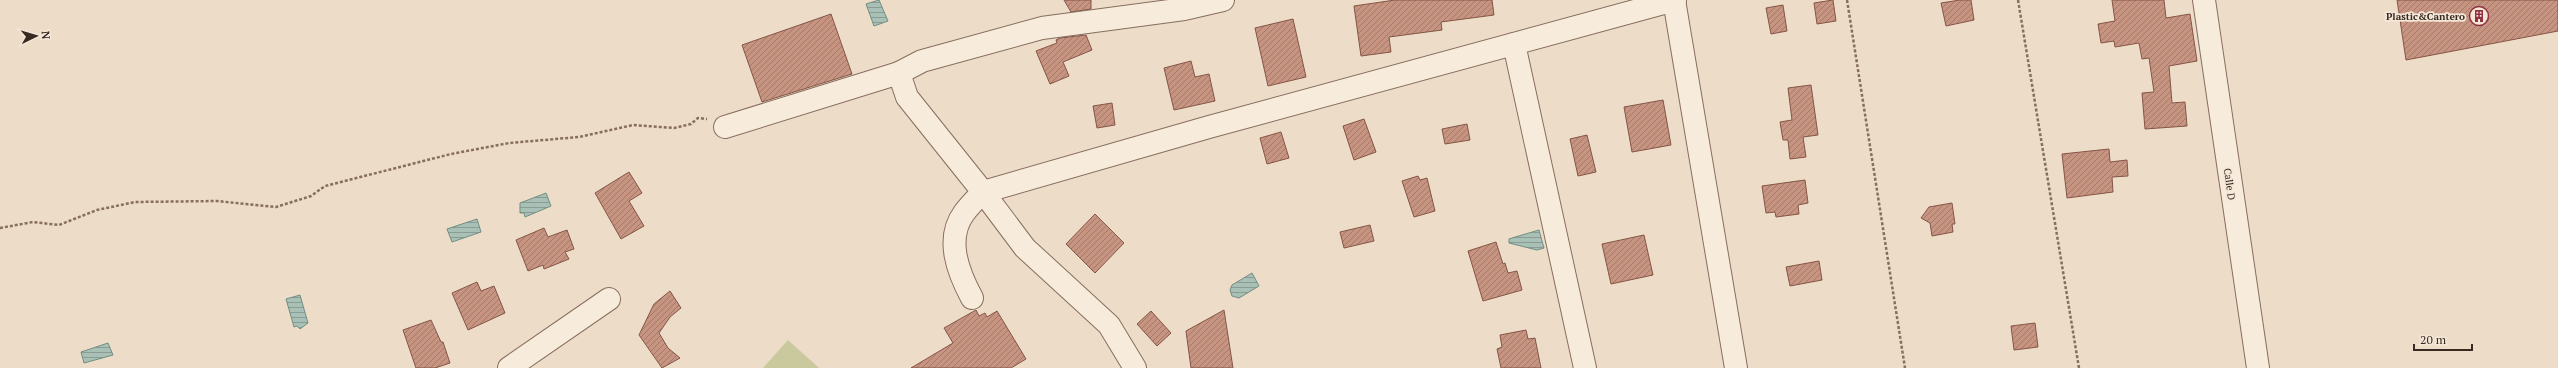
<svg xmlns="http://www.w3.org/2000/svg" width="2558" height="368" font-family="'PT Serif',serif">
  <defs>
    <pattern id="water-rules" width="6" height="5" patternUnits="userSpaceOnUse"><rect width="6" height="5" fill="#a9c0b6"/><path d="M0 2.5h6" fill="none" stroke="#8b9c94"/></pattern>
    <pattern id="building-hatch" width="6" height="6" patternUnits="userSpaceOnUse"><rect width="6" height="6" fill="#c79481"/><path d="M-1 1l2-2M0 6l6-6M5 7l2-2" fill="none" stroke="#a37969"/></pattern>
  </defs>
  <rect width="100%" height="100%" fill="#ecdcc8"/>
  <path fill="#cac89d" d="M788,340L819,368H763Z"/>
  <g fill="url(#water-rules)" stroke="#708e82">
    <path d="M879,0L888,21L874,26L866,4Z"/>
    <path d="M546,193L551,206L525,217L524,213H520V203Z"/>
    <path d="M477,219L481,232L452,242L447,229Z"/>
    <path d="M1539,230L1544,248L1537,250L1509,243V239L1512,238Z"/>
    <path d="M1252,273L1259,286L1239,298L1232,296L1230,290L1232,285Z"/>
    <path d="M300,295L308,323L300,329L297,326L294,327L286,299Z"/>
    <path d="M108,343L113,355L84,363L81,352Z"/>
  </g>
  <g fill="url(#building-hatch)" stroke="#855546">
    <path d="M1064,0H1091V9L1071,12Z"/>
    <path d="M1395,0H1492L1494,15L1441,22L1442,30L1389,37L1391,52L1361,56L1354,6Z"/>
    <path d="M1833,0L1836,21L1817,24L1814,3Z"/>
    <path d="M1960,0H1971L1974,20L1946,26L1941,3Z"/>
    <path d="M2112,0H2164L2166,18L2190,14L2197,61L2169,66L2172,103L2185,102L2187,126L2145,129L2142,93L2154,92L2149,58L2142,59L2139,43L2115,47L2114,41L2101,43L2098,24L2115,21Z"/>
    <path d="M2397,0H2558V31L2406,60Z"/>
    <path d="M1783,5L1787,31L1771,34L1766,8Z"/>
    <path d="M831,14L852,74L762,102L742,45Z"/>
    <path d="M1293,19L1306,77L1268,86L1255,28Z"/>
    <path d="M1086,35L1092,50L1063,62L1069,76L1050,84L1036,51L1057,43L1056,40L1060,38Z"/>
    <path d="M1191,61L1195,77L1209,74L1215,101L1174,110L1164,68Z"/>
    <path d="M1811,85L1818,135L1803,137L1806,157L1790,159L1788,140H1783L1780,122L1792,120L1788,88Z"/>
    <path d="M1663,100L1671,145L1632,152L1624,107Z"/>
    <path d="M1112,103L1115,125L1097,128L1093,106Z"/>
    <path d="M1364,119L1376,152L1354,160L1343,126Z"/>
    <path d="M1467,124L1470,140L1445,144L1442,129Z"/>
    <path d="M1281,132L1289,158L1267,164L1260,138Z"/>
    <path d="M1587,135L1596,172L1578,176L1570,139Z"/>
    <path d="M2109,149L2110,162L2127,160L2128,176L2112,177L2113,192L2067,198L2062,154Z"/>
    <path d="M629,172L642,193L629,201L644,226L621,239L595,193Z"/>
    <path d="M1418,176L1420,180L1427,178L1435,211L1414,217L1402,181Z"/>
    <path d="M1805,180L1808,203L1798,205L1799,214L1776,217L1775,212L1766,213L1762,186Z"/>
    <path d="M1952,203L1955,224H1952L1953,232L1932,236L1930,223L1921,218L1929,207Z"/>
    <path d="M1095,214L1124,243L1095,273L1066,244Z"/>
    <path d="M1370,225L1374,241L1344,248L1340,232Z"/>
    <path d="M544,228L548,237L567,230L574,249L565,252L569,259L544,269L543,265L528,271L516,240Z"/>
    <path d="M1644,235L1653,275L1611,284L1602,244Z"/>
    <path d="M1496,242L1503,264L1505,263L1508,273L1517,271L1522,290L1483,301L1468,251Z"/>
    <path d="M1819,261L1822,280L1790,286L1786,267Z"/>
    <path d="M477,282L481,291L494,286L505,313L468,330L452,293Z"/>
    <path d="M670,291L681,308L670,317L659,333L668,348L680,358L662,368L639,335L654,304Z"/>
    <path d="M976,310L979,316L985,313L987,317L997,311L1026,359L1011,368H911L953,343L944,328Z"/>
    <path d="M1224,310L1233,368H1191L1186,331Z"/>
    <path d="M1151,311L1171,333L1157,346L1137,324Z"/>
    <path d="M431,320L441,342H443L450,363L435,368H416L403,330Z"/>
    <path d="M2035,323L2038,347L2014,350L2011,326Z"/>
    <path d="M1526,330L1528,339L1535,338L1541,368H1501L1497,349L1502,347L1500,335Z"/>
  </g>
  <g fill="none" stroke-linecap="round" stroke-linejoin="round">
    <defs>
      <g id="minor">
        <path d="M1674,0L1736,368"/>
        <path d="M2204,0L2258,368"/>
        <path d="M1514,44L1585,368"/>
        <path d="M725,127L899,73"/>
        <path d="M972,298C958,272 945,239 964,213C969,206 976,199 983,192L907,97L899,73L922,61L1042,28L1184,9L1223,0"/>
        <path d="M509,368L609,299"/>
        <path d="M1135,368L1109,325L1025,248L983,192L1209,127L1675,0"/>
      </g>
    </defs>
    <use href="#minor" stroke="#876e5e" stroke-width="24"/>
    <g stroke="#876e5e" stroke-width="2.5" stroke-dasharray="3 2" stroke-linecap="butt">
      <path d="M1847,0L1905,368"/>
      <path d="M2018,0L2079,368"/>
      <path d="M0,228L33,222L59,225L97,210L135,202L217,201L276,207L311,196L325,186L451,154L509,143L579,137L633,125L674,128L691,124L698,118L707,119"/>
    </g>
    <use href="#minor" stroke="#f7ebdb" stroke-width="22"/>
  </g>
  <defs>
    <symbol id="building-ring" viewBox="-11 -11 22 22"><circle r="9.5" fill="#f4e7d8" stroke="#923241" stroke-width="1.5"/><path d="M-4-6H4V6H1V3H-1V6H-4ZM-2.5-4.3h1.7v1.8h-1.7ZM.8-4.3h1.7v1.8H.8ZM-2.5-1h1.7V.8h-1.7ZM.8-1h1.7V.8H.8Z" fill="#923241"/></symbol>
  </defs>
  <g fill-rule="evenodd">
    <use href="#building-ring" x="2468" y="5" width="22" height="22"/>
  </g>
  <g text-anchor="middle" stroke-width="3.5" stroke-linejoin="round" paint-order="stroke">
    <g font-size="10" font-weight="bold" fill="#382921" stroke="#f4e7d8" text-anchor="end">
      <text x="2465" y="20">Plastic&amp;Cantero</text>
    </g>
    <g font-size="10" fill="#382921" stroke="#f4e7d8">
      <text transform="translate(2230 184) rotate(82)" y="4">Calle D</text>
    </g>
  </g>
  <g transform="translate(36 36) rotate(85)" stroke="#f4e7d8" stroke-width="3" paint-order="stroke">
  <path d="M0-3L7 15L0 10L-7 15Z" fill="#382921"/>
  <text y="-6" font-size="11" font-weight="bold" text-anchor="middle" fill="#382921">N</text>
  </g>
  <path d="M2414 344v6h58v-6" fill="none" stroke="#382921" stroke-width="2"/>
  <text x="2420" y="344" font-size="12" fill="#382921" stroke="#f4e7d8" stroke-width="3" paint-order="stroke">20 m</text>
</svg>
